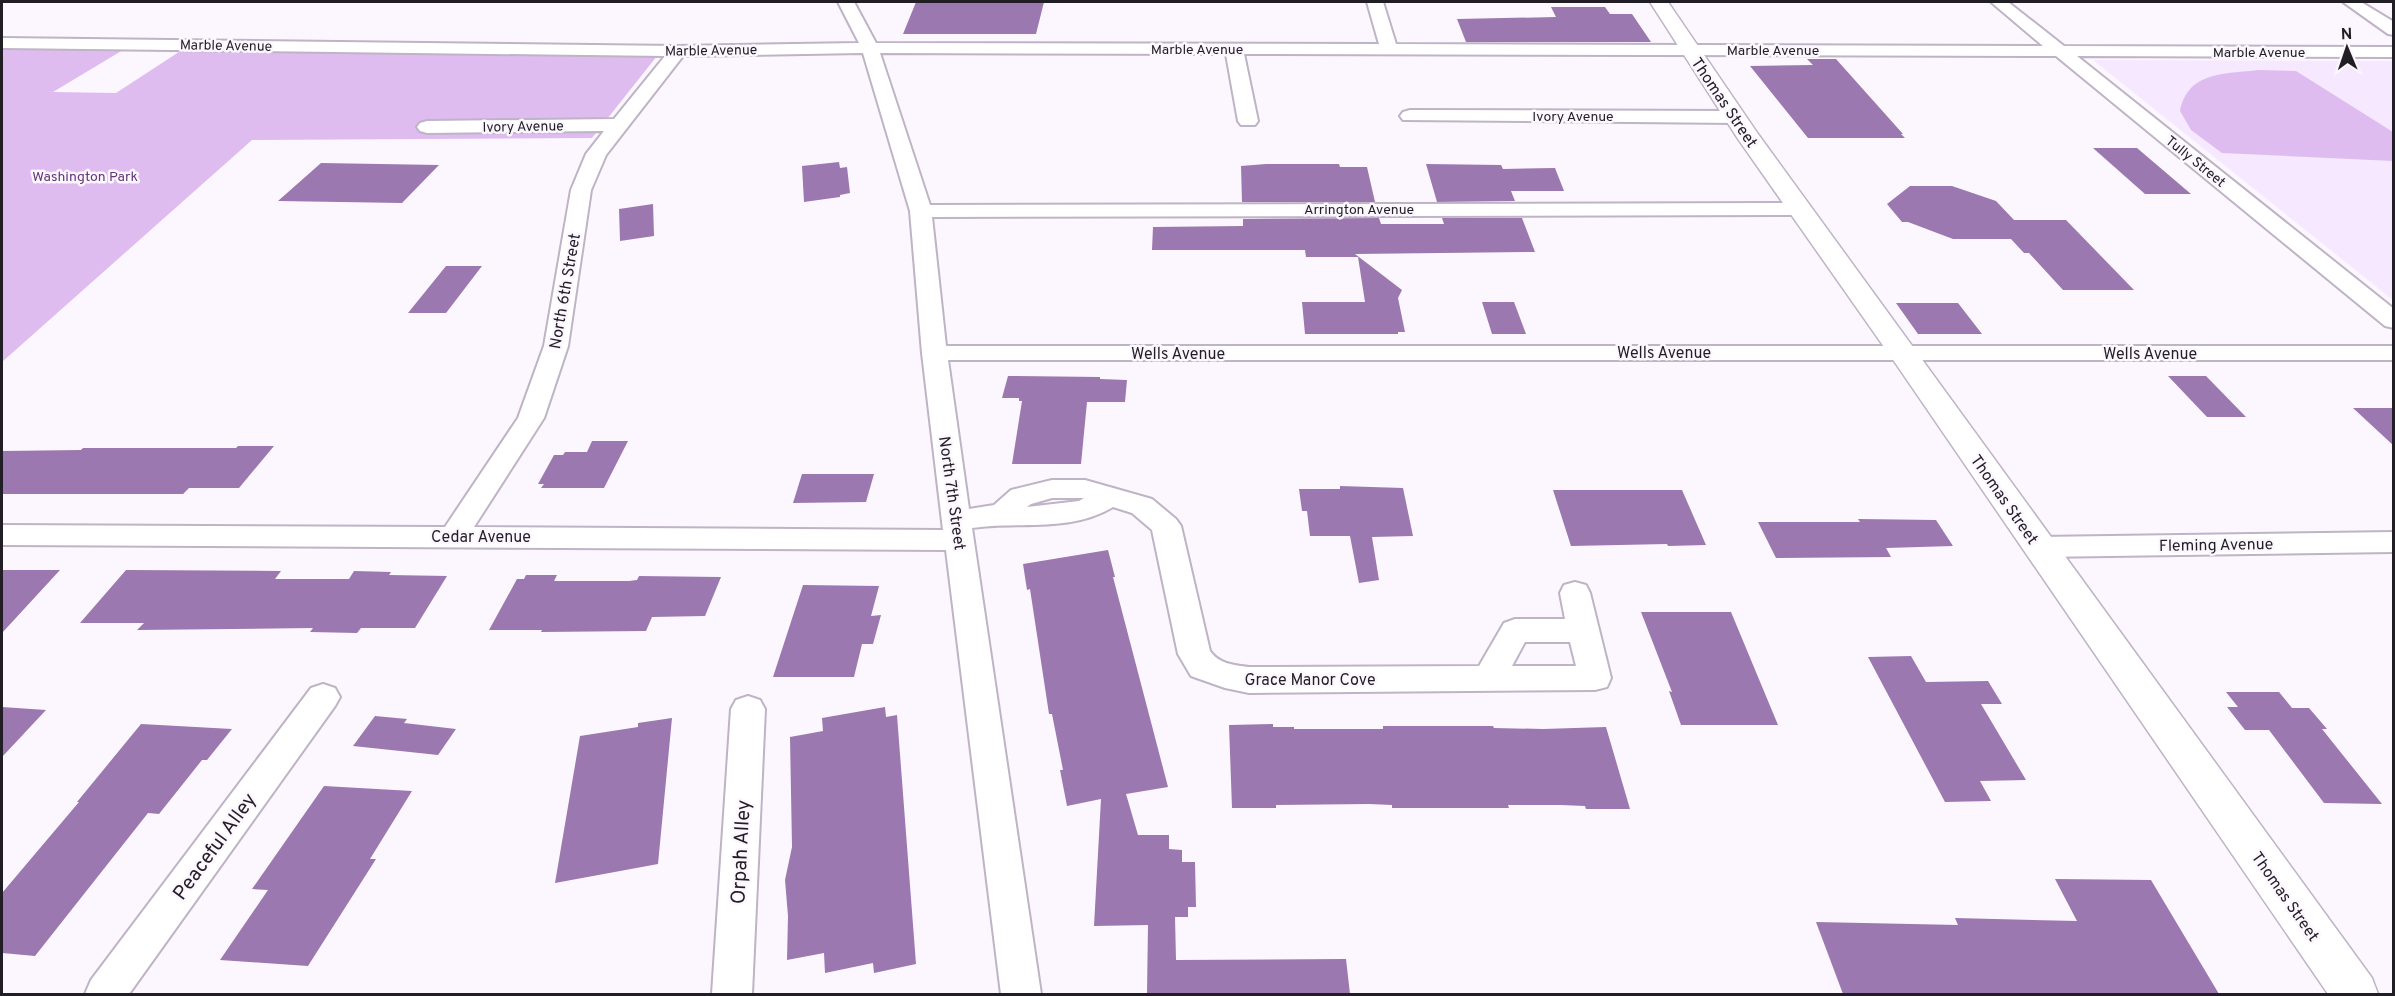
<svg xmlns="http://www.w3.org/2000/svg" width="2395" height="996" font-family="Overpass,sans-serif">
  <rect width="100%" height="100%" fill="#fcf7ff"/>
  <path fill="#f6e8fe" d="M2093,60L2393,61V300Z"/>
  <g fill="#debcf0">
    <path d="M2,48L123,50L53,92L116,93L182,50L657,56L592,138L252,140L2,362Z"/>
    <path d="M2259,70L2296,71L2393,132V161L2222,153L2191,130L2180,111C2188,71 2225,74 2259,70Z"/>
  </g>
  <g fill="#9b78af">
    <path d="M916,2H1044L1036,34H903Z"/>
    <path d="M1551,7H1605L1610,14H1632L1651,42H1466L1457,19L1556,17Z"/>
    <path d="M1807,59H1836L1903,134H1901L1905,138H1808L1750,66L1813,65Z"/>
    <path d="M2093,148H2137L2191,194H2145Z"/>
    <path d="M839,162L840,168L847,167L850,193L840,195V197L804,202L802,166Z"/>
    <path d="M321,163L439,165L402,203L278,201Z"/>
    <path d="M1266,164H1339L1340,167H1367L1375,202H1242L1241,166Z"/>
    <path d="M1426,164L1501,165L1503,169L1555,168L1564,191H1511L1515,201L1437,202Z"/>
    <path d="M1910,186H1952L1996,201L2014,220H2066L2134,290H2063L2029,253H2024L2011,239H1953L1908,222H1902L1887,204Z"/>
    <path d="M653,204L654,236L620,241L619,209Z"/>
    <path d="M1379,218L1381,224H1444L1442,218H1522L1535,252L1355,254L1402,290L1398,298L1405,332H1398V334H1305L1302,302H1365L1358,257H1306L1305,250H1152L1153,227L1243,226V219Z"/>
    <path d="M446,266H482L446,313H408Z"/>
    <path d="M1482,302H1514L1526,334H1492Z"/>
    <path d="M1896,303H1958L1982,334H1918Z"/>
    <path d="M1008,376L1100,377V379L1127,380L1125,402H1087L1081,464H1012L1022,401H1019V398H1002Z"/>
    <path d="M2168,376H2206L2246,417H2207Z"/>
    <path d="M2353,408H2394V446Z"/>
    <path d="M592,441H628L604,488H541L544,484H538L554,455H563L565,452H587Z"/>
    <path d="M238,446H274L239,488H189L183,494H2V451L81,450L83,448H236Z"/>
    <path d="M802,474H874L866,502L793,503Z"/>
    <path d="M1340,486L1403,488L1413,536L1372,537L1379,580L1359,583L1350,536H1310L1307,511H1302L1299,489H1340Z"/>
    <path d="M1553,490H1682L1706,545L1668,546L1667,544L1571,546Z"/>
    <path d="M1858,519L1936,520L1953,546L1886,548L1891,557L1776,558L1758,522H1860Z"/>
    <path d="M1108,550L1115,577H1113L1168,787L1126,794L1138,835H1169V849L1182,850V862H1195L1196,907H1188V917H1175L1176,960L1346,959L1350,994H1147L1148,925L1094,926L1101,799L1067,806L1060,770H1063L1052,714H1049L1030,589L1027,590L1023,564Z"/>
    <path d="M2,570H60L2,633Z"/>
    <path d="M126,570L281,571L275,579H349L354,571L391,572L389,575L447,576L415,628H361L357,633L310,632L313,628L137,630L144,623H80Z"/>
    <path d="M526,575H557L554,581H629L637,580L639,576L721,577L705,616L652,617L646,631L541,632L542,630H489L517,579H524Z"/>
    <path d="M803,585L879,586L871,616L881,615L873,644H862L854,677H773Z"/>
    <path d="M1641,612H1731L1778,725H1681L1669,691L1672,692Z"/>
    <path d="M1911,656L1926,682L1988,681L2002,704H1981L2026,780L1980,781L1991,801L1945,802L1868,657Z"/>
    <path d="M2226,692H2279L2292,708H2309L2327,729H2322L2382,804L2324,803L2269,730H2245L2227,707H2238Z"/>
    <path d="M2,707L46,710L2,757Z"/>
    <path d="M885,707L886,717L897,715L916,964L874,973L873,963L825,973L824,953L787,960L788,916L785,880L792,847L790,737L823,731L822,718Z"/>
    <path d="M375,716L407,719L404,723L456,729L438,755L353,746Z"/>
    <path d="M672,718L658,864L555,883L580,736L638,727V723Z"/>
    <path d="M141,724L232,729L207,760H202L159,814L148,813L35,956L2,953V893L79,802H77Z"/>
    <path d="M1273,724V727H1294V729H1383V726H1493L1494,728L1543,729L1606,727L1630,809H1586L1585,806L1561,805H1508L1509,808H1392V805L1369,804L1276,805V808H1232L1229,725Z"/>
    <path d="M324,786L412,791L370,859H376L308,966L220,960L268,890L252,889Z"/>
    <path d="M2055,879L2151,880L2219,994H1843L1816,922L1958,925L1955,918L2077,921Z"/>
  </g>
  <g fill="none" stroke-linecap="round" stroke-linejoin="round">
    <defs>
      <g id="minor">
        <path d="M838,2H854L876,43L1379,44L1367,2H1383L1396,44L2043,46L1991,2H2008L2064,46L2394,47V57L2077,56L2394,309V328L2385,326L2056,56L1244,54L1258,121L1255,125H1241L1238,121L1226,54L880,53L930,205L1797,203L1805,204L1808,209L1805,214L1797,215L932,217L946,346H2394V360H948L969,509L994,505L1011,490L1052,480H1085L1152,499L1176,519L1181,526L1210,651C1219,664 1234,665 1249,667L1479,666L1504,623L1515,619H1565L1560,593L1564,585L1575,582L1586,585L1590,593L1611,678L1607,687L1595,690L1249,693L1225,688L1191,676L1178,654L1152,530L1132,513L1113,507C1070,533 1019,521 972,528L1041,994H1001L946,550L2,545V525L445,527L518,418L544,346L571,190L586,154L604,131L427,133L420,131L417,127L420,123L427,121L614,119L665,56L2,48V38L678,46L859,43ZM863,53L910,211L922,353L943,530L474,527L544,418L568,346L591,190L606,155L683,56ZM1052,498H1084L1079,501L1027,507L1031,504ZM1525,642H1570L1576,666H1512Z"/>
        <path d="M2343,2H2361L2394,22V35L2388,34Z"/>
        <path d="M1410,110L1735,111L1742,113L1745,117L1742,121L1735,123L1403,120L1400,116L1403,112Z"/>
        <path d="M2394,532V552L2039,557L2028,554L2024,547L2028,540L2039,537Z"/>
        <path d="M323,684L335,688L340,697L335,706L129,994H85L91,980L311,688Z"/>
        <path d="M748,696L760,700L765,709L752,994H712L731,709L736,700Z"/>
      </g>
      <path id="major" d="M1650,2H1668L1758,134L2372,978L2378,994H2328L1896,364L1738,139Z"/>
    </defs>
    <use href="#minor" stroke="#bfb3c6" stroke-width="4"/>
    <use href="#major" stroke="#bfb3c6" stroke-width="3"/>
    <use href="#minor" fill="#fff" fill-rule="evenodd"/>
    <use href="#major" fill="#fff" fill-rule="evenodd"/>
  </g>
  <g text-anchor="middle" stroke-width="5" stroke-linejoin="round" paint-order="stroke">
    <g font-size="14" fill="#221e25" stroke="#fcf7ff">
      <text transform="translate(226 45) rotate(1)" y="5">Marble Avenue</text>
      <text x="1197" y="54">Marble Avenue</text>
      <text transform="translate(711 50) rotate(-1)" y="5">Marble Avenue</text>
      <text x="1773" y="55">Marble Avenue</text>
      <text x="2259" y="57">Marble Avenue</text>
      <text x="1573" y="121">Ivory Avenue</text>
      <text transform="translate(523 126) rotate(-1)" y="5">Ivory Avenue</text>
      <text transform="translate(2196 161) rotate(39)" y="5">Tully Street</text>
      <text x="1359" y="214">Arrington Avenue</text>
    </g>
    <g font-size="14" fill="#633579" stroke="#fcf7ff">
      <text x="85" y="181">Washington Park</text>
    </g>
    <g font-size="16" fill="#221e25" stroke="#fcf7ff">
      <text transform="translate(1725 102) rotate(56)" y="6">Thomas Street</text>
      <text transform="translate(564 291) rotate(-80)" y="6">North 6th Street</text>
      <text x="1664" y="358">Wells Avenue</text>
      <text x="1178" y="359">Wells Avenue</text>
      <text x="2150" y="359">Wells Avenue</text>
      <text transform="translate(953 493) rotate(82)" y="6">North 7th Street</text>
      <text transform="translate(2005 499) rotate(55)" y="6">Thomas Street</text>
      <text x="481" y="542">Cedar Avenue</text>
      <text transform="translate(2216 544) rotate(-1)" y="6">Fleming Avenue</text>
      <text x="1310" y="685">Grace Manor Cove</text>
      <text transform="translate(2286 896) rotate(55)" y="6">Thomas Street</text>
    </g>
    <g font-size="20" fill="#221e25" stroke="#fcf7ff">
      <text transform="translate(214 846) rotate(-54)" y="7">Peaceful Alley</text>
      <text transform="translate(740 852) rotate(-87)" y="7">Orpah Alley</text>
    </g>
  </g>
  <rect width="2395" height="996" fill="none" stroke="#221e25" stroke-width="6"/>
  <g transform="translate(2347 48) rotate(358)" stroke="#fcf7ff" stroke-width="4.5" paint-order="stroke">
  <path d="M0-4.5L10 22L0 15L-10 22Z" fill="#221e25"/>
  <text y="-9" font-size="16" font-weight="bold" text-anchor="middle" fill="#221e25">N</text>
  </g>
</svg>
